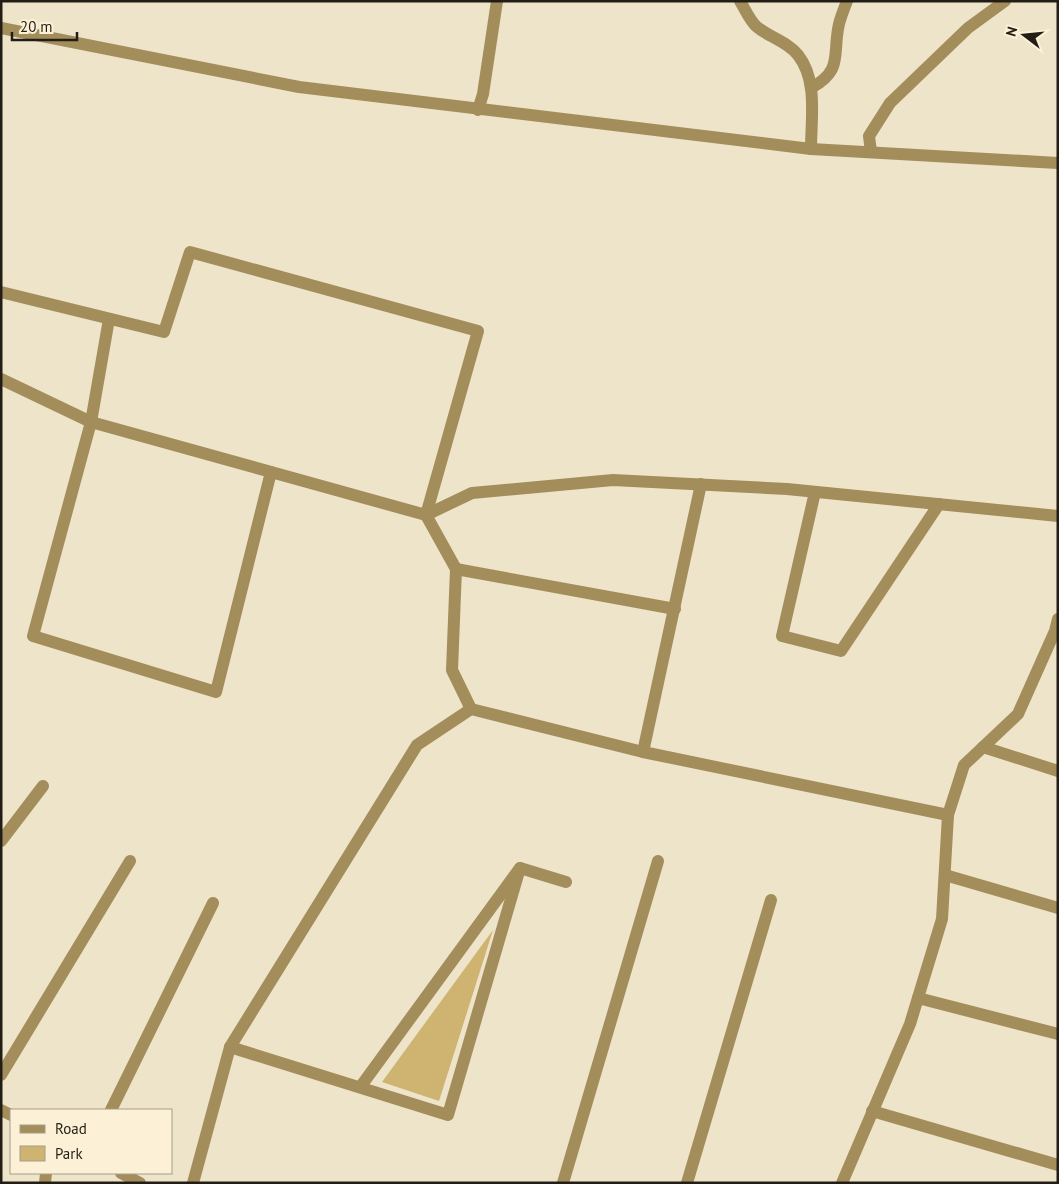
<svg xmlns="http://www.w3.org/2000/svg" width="1059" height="1184" font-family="'PT Sans',sans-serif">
  <rect width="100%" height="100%" fill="#eee4ca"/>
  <path fill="#ceb371" d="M493,930L439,1101L382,1082Z"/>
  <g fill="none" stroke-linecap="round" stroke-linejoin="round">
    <g stroke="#a38e5b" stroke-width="12">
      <path d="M740,1C745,9 750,21 757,27C769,37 788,42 798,55C818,80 811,119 811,149"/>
      <path d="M1,28L299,87L811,149L1058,163"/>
      <path d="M811,88C844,70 832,54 839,24C841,16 844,9 847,1"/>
      <path d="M478,110L483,94L497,1"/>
      <path d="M871,152L869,136L890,103L968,28L1005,1"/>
      <path d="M1,292L164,332L190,252L478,331L426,515L456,569L452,670L471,709"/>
      <path d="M109,319L91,422L33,636L216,692L271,472"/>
      <path d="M1,379L91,422L426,515L472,493L613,480L787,489L1058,516"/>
      <path d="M815,492L782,636L841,651L939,504"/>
      <path d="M456,569L675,609"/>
      <path d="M983,747L1058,771"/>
      <path d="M643,752L701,484"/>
      <path d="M1,841L43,786"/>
      <path d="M945,875L1058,908"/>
      <path d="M918,998L1058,1034"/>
      <path d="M230,1047L448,1115L520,868"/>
      <path d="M1,1075L130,861"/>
      <path d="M361,1086L520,868L566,882"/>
      <path d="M1,1110L11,1115"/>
      <path d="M111,1110L213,903"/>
      <path d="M872,1111L1058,1165"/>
      <path d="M121,1173L140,1183"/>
      <path d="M45,1183L46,1173"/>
      <path d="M193,1183L230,1047L417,745L471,709L643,752L948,815"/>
      <path d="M563,1183L658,861"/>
      <path d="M687,1183L771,900"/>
      <path d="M842,1183L910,1024L942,919L948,815L964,765L1018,714L1055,631L1058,619"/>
    </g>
  </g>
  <rect width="1059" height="1184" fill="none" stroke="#221e15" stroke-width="5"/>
  <rect x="10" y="1109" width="162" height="65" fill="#fcf1d7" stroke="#a59d89"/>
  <rect x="20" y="1125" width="25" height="8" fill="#a38e5b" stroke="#a59d89"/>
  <text x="55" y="1134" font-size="15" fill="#221e15">Road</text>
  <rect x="20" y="1146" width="25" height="15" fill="#ceb371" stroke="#a59d89"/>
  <text x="55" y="1159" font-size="15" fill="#221e15">Park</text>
  <g transform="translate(1024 35) rotate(286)" stroke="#fcf1d7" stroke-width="4" paint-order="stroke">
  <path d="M0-4L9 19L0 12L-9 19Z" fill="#221e15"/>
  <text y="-8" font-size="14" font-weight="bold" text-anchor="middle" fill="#221e15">N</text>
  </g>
  <path d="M12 32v8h65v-8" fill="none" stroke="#221e15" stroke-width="2.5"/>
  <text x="20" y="32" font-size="15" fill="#221e15" stroke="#fcf1d7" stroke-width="4" paint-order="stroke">20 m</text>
</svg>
